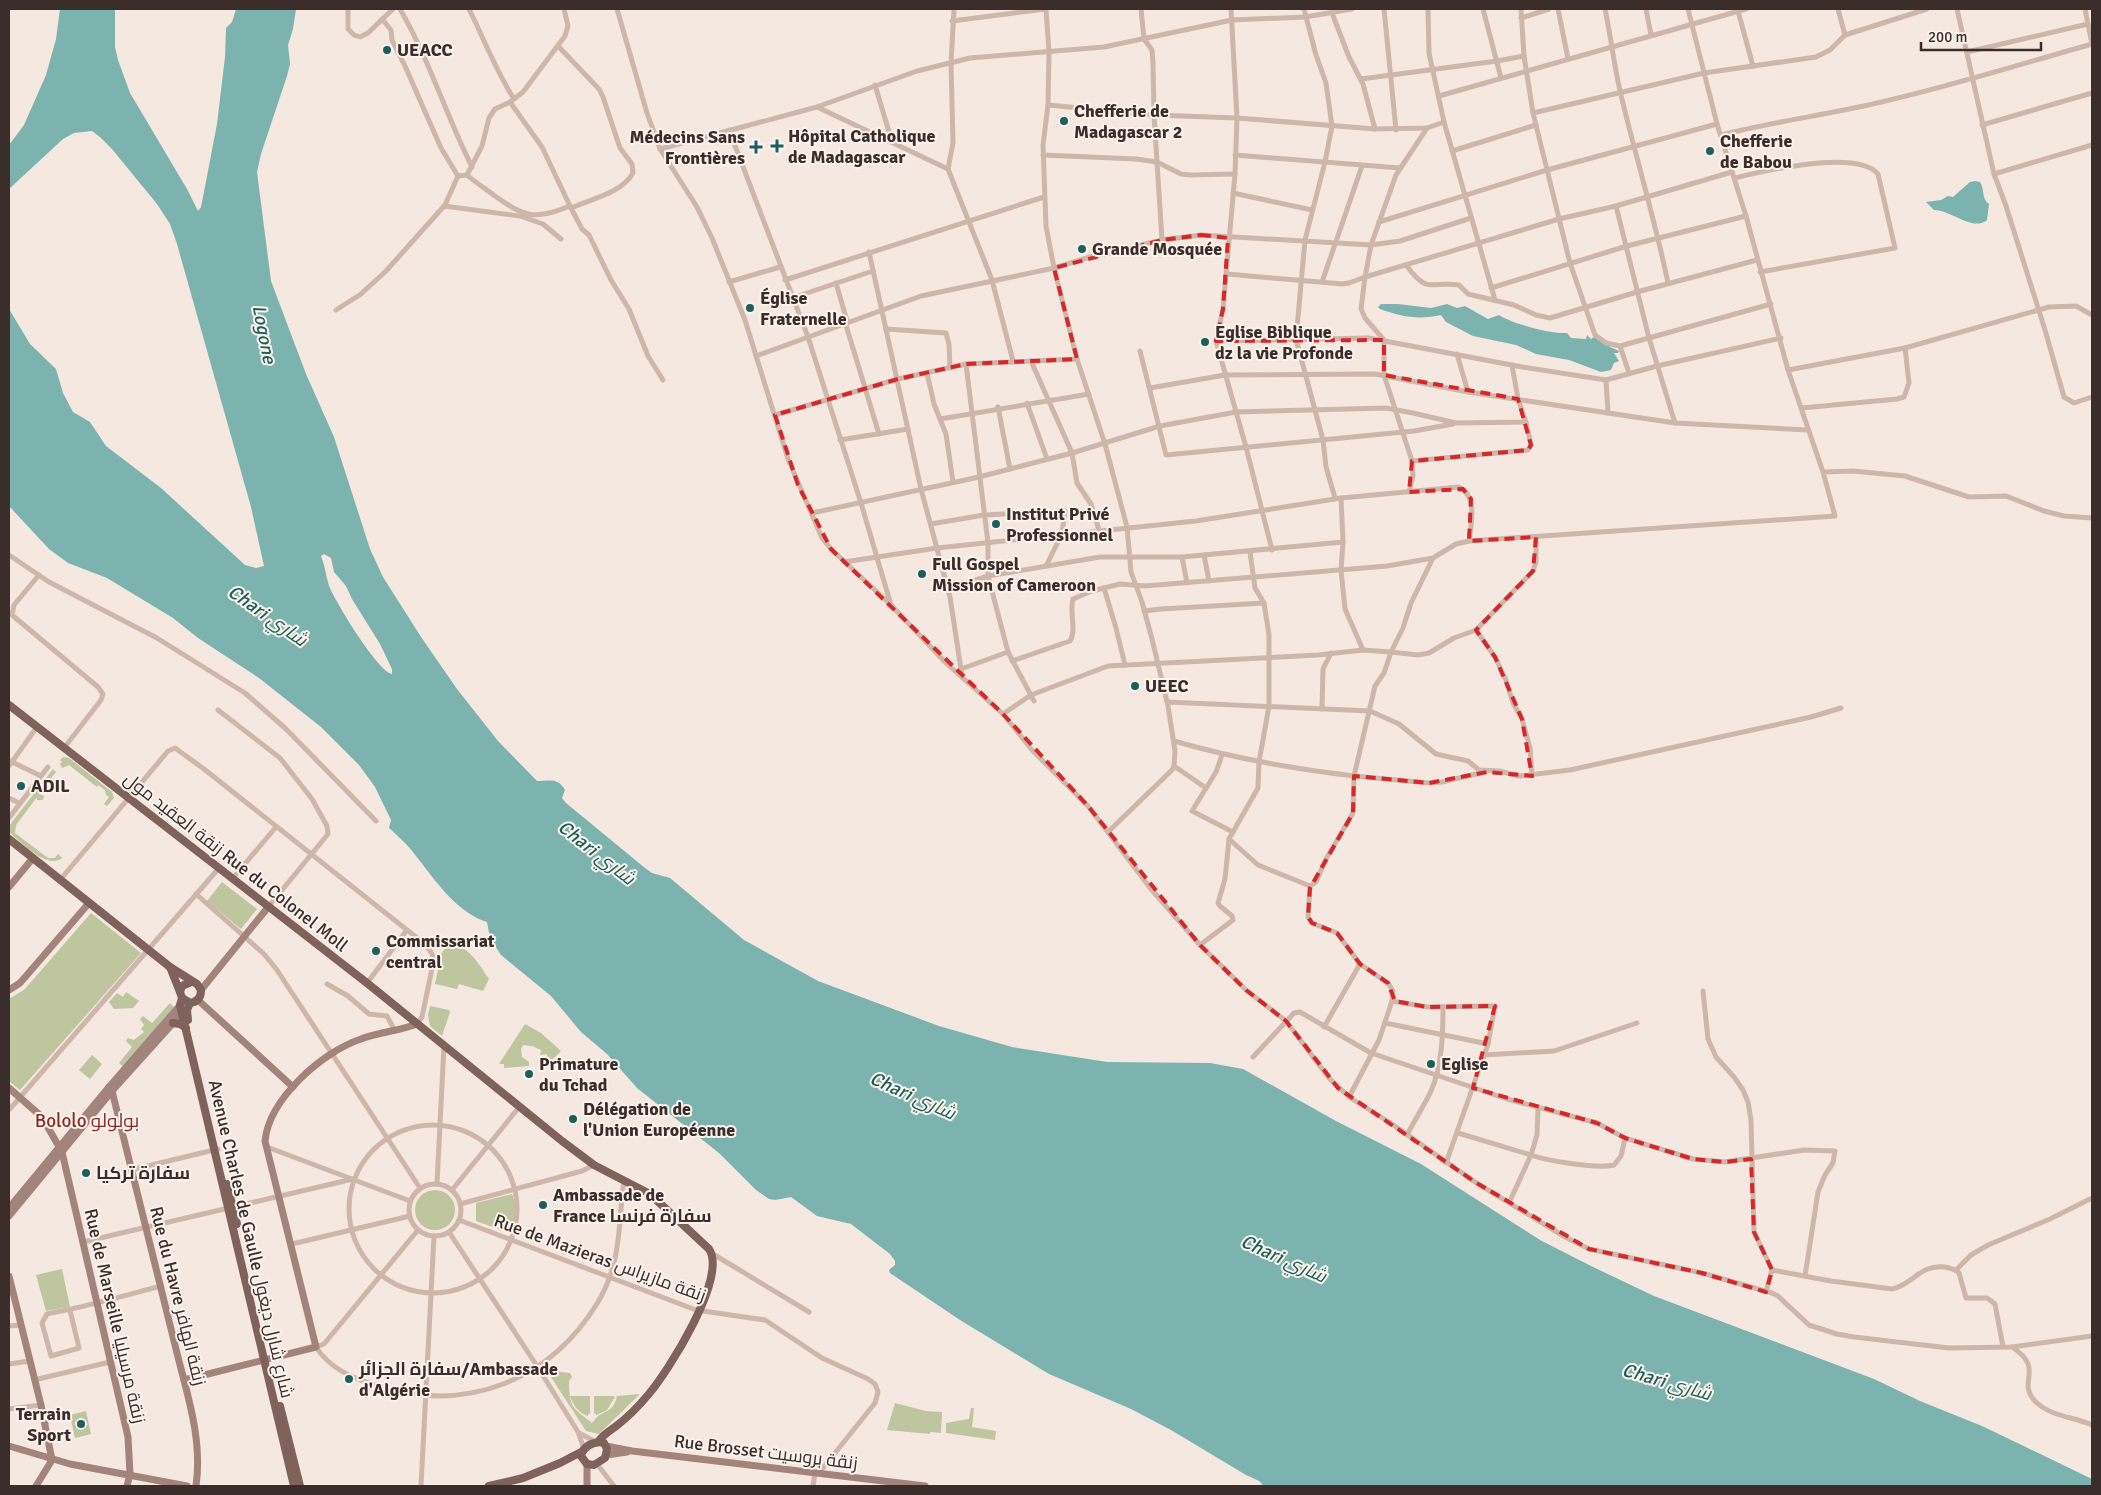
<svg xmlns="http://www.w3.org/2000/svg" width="2101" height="1495" font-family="Signika,Cairo,sans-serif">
  <rect width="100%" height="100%" fill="#f4e8e0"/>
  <g fill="#bec59f">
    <path d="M63,757L69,758L112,792L114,798L107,806L104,804L109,797L106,795L105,790L98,785L97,787L69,765L62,768L60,764L62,762L60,760Z"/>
    <path d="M53,769L56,772L39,794L44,796L43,800H37V797L16,825L15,833L48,858H55L58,854L62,858C47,870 21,842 9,832V826Z"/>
    <path d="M222,882L257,909L241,929L207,901Z"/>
    <path d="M91,913L141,953L20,1090L9,1081V999L25,989Z"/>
    <path d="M447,944C468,944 478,963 489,979L483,991L459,984L457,989L435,984L441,955Z"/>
    <path d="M126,992L139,1001L133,1008L114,1009L109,1002L117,993L123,997Z"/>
    <path d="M170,1003L174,1007L123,1067L119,1063L132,1047L126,1041L128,1038L134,1040L144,1032L141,1029L144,1025L140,1019L143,1016L152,1023Z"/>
    <path d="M430,1006L449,1010L450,1012L442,1036L430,1026L428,1015Z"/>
    <path d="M525,1024L541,1033L561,1051L552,1060L548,1061L547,1054L540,1055L541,1050L532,1046L523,1045L521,1049L522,1057L529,1062V1066L504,1068V1064H499Z"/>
    <path d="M92,1055L102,1064L90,1079L79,1070Z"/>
    <circle cx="435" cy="1210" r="20"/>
    <path d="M512,1194C517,1204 518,1225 509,1233L476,1221V1203Z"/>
    <path d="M62,1269L70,1307L46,1311L36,1275Z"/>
    <path d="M552,1371L570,1373L572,1377L569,1381C569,1408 573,1408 592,1423C594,1421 595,1419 597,1417C608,1409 613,1412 617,1396L640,1394L599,1434L586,1431L549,1374Z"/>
    <path d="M570,1396H590V1413L587,1416C578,1412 573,1405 570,1396Z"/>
    <path d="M594,1396H613L615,1397L607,1410L597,1415L594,1413Z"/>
    <path d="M895,1403L926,1411L942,1412L941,1433L930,1432V1434L887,1430Z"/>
    <path d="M971,1408H974L972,1427L996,1431L995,1440L946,1433V1423L969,1419Z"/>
    <path d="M86,1411L91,1434L75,1438L70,1415Z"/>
  </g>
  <g fill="#7db3ae" fill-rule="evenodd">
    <path d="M60,9H115V47L118,60L130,93L187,189L198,211L201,207L203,197L217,124L225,57L226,28L232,22L236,9H296L293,29L288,45L290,64L287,76L261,154L257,172L271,281L306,374L334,437L370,549L383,577L421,637L457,689L498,741L537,781C549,781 558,777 565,790L562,798L566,803L645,868L652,873L670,878L744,940L818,981L939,1026L1012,1047L1107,1062L1210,1063L1243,1069L1336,1121L1421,1164L1540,1240L1591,1266L1654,1296L1874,1379L1920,1401L1982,1426L2092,1479V1486H1264L1259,1481L1246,1475L1171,1430L1131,1409L1049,1374L960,1320L890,1273L889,1270L895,1265V1261L890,1254L851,1224L817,1216L791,1197L775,1200L769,1199L756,1190L719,1153L637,1088L607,1054L581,1032L551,996L501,955L490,938L487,922C457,913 435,880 416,856C408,845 399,837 389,828L391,820L375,787L359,765L321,727L259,678L198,638L173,618L107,578L68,563L49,549L9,506V309L30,344L56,369L63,393L73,412L90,422L106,446L161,488L245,565L256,568L264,566L251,507L177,244L170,224L157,204L112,149L100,137L92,131L74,133L63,139L9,189V145L24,125L46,75L56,39ZM324,554L331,558L334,572L346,586L352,599L380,644L392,669V674C378,672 335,601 329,586C326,576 325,566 321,556Z"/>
    <path d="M1975,181L1980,182C1985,190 1981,198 1989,204L1987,220C1973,232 1951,210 1934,210L1926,202L1941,200L1948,196L1953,197L1970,182Z"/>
    <path d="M1381,304H1398L1431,308L1447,304L1457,308L1465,306L1488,319L1499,315C1513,324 1550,334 1567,333L1571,338L1586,339L1587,335L1591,339L1594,337L1605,340L1610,347L1619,351L1618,353H1614L1619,361L1614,363L1611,370L1601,372L1569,360L1536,354L1516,345L1473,336L1446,322L1441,315C1419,320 1402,317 1380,309L1378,307Z"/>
  </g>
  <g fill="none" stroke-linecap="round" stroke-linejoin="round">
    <path stroke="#7db3ae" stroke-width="1" d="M1259,1486L1263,1485"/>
    <g stroke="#ceb6ab" stroke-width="5">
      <path d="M348,9V29L354,35L360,37L368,33L393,9"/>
      <path d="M400,9C429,59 446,115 472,167"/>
      <path d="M469,9C484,39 496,71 514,99"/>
      <path d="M617,9L647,113L660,149L697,207L712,238L745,320L788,459L822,538L831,549L891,605L946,663L1003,714L1032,750L1088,806L1151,889L1200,945L1246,990L1286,1021L1329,1078L1349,1097L1392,1124L1475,1182L1565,1237L1589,1249L1702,1273L1772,1293L1778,1296L1809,1325L1837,1334L1854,1337L1949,1348L2012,1347L2092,1336"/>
      <path d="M1046,9L1049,52L1048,105L1043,145L1046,226L1054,268L1077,359L1105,444L1127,527L1131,572L1142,602L1152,639L1168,706L1175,751L1174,766L1172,770L1108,832"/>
      <path d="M1141,9L1144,39L1152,50L1153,63L1154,115L1162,240"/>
      <path d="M1231,9L1237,118L1235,174L1223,309L1216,341L1246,447L1272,550"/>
      <path d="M1304,9L1316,55L1326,83L1332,126L1325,162L1305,240L1296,339L1323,440L1326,467L1335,498"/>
      <path d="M1384,9L1396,130"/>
      <path d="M1428,9L1429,53L1444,122L1495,300"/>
      <path d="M1483,9L1501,78"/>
      <path d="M1521,9L1524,56L1533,113L1570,263L1595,335L1606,343L1620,346L1771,304"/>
      <path d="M1558,9L1568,59"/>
      <path d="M1605,9C1611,37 1614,66 1621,95C1636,158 1655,220 1668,283"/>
      <path d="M1646,9L1651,35"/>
      <path d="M1838,9L1845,35L1927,9"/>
      <path d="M1957,9L1994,174L2006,206L2045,330L2064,397L2074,403L2092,397"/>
      <path d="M2085,9L2092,44"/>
      <path d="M1738,11L1753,66"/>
      <path d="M1332,13L1349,57L1363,84L1375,129"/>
      <path d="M1521,18L1549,9"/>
      <path d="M382,19L391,30L392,40L405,66L441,148L458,176L467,175C476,183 486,189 495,196C526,218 535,220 570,206L571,208C591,199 622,193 633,173L632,164L620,148L603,97L599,89L558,46"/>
      <path d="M952,21L1046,9"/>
      <path d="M1967,52L2088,24"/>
      <path d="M1361,79L1497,61L1524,56"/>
      <path d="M875,85L892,142"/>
      <path d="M1439,96L1746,9"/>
      <path d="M510,102L542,147L570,206"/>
      <path d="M1048,105L1154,115L1237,118L1375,129L1427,128L1444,122"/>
      <path d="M817,107L948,169L992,280L1013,361"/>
      <path d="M1533,113L1704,73L1816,57L1830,50L1845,35"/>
      <path d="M1982,125L2092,93"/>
      <path d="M729,130L808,337L861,503L891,605"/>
      <path d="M1721,135C1772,122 1825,115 1877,103C1949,87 2021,64 2092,44"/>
      <path d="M660,149L817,107L917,71L970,58L1104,47L1232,20L1305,17L1352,9"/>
      <path d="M1452,151L1536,125"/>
      <path d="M1043,155L1136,159L1157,162L1181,174L1191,175L1235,174"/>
      <path d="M1235,155L1400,168"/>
      <path d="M948,169L953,143L951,63L954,9"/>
      <path d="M1994,174L2092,145"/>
      <path d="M467,175L482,146L489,118L495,109L510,102L523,92L565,36L568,26L564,9"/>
      <path d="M1735,178C1763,171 1857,149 1878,174L1895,248L1760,272"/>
      <path d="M1233,193L1312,210"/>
      <path d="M444,206L520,216L543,224L561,239"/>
      <path d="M1616,206L1649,338L1675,423L1808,430"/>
      <path d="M571,208L582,229L589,235L611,280L629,309L648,356L663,380"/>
      <path d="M1379,222L1547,170L1717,124"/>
      <path d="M869,252L921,489L950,597L962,676"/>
      <path d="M1406,265C1428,295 1430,281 1459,285L1468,294L1514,305L1536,315L1550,318L1637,292L1757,260"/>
      <path d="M1227,274L1342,284L1349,283L1365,277L1559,219L1616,206L1732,172"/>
      <path d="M785,280L1044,197"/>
      <path d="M729,282L780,267"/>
      <path d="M1322,282L1362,166"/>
      <path d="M836,283L847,321"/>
      <path d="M1491,288L1627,246L1746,216"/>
      <path d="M792,298L873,271"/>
      <path d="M336,310L361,294L386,271L445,205L458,176"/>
      <path d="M845,322L879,434"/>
      <path d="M886,329L946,333L949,344L950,368"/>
      <path d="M1216,341L1369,338L1522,367L1606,380L1657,366L1781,338"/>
      <path d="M1620,346L1629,373"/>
      <path d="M1140,351L1166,455L1414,431L1453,424"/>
      <path d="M1457,354L1468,392"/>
      <path d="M756,356L921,296L1054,268L1090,257L1162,240L1201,235L1371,245L1400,241L1471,218"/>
      <path d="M1031,361L1072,453L1077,483L1091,504L1099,530"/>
      <path d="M966,364L988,543V576L1008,652L1034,701"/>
      <path d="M1788,370L1905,348L2049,307L2076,306L2092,315"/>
      <path d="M927,373L934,404L946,434L953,482"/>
      <path d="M1606,380L1608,413"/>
      <path d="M1150,388L1225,375L1375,374L1468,392L1675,423"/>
      <path d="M1027,403L1047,459"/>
      <path d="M998,407L1010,469"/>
      <path d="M1802,408L1897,399L1904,397L1909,383L1905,348"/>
      <path d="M775,415L898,379L966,364L1077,359"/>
      <path d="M940,419L1089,394"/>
      <path d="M840,440L908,429"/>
      <path d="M1412,461L1528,450L1531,445L1526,422"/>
      <path d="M1823,472L1853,471L1905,476L1969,497L2006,496L2044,511L2064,516L2092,518"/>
      <path d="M1409,492L1413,476L1412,461L1384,375V340L1365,318L1361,309L1365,277L1371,245L1396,175L1427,128"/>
      <path d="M812,513L979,477L1072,453L1160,426L1236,412L1386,408L1413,413L1456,423L1526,422L1518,399L1512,365"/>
      <path d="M931,524L984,515L1065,511L1062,534L1046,566"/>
      <path d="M1343,542L1341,570L1345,609L1363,650"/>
      <path d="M1250,552L1255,588L1264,603L1269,635V706L1259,762L1258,788L1229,839L1258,865L1310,886L1308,917L1312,923L1337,933L1360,964L1388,983L1393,991L1392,1001"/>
      <path d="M9,555L49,582L157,638L245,693L286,729L376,821"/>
      <path d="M1204,555L1209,581"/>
      <path d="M1182,557L1187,583"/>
      <path d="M1433,558L1411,603L1403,628L1391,652L1418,655L1429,653L1454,638L1476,630L1533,571L1536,562V537"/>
      <path d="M844,562L937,548L1196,521L1341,498L1459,487C1478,496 1471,525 1469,541"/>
      <path d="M39,575L14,605L12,615L98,687L103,694L101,700L64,748"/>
      <path d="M1104,588L1116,628L1125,665"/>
      <path d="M948,589L988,576L1100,557H1182L1343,542L1341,498"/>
      <path d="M1144,611L1161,609L1264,603"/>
      <path d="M1476,630L1495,657L1506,680L1513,703L1522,719L1530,748L1532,776"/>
      <path d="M1012,661L1070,641C1077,630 1069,612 1073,599L1092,591L1120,584L1145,586L1387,566L1433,558L1456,544L1469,541L1835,516L1823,472L1788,370L1746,216L1717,124L1688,9"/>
      <path d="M961,669L1008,652"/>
      <path d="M1167,702L1370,711L1399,724L1436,754L1468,761L1479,770L1499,771L1520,776L1570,770L1811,717L1841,708"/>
      <path d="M1322,709L1323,669L1331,653"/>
      <path d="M218,710L280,758L312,799L327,826L328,834L269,906"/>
      <path d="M1003,714L1031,695L1108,666L1318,655L1363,650L1391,652L1384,673L1375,686L1354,776C1293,769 1233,758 1174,741"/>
      <path d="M1222,755L1216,772L1192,811L1233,832"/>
      <path d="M10,761L41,776"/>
      <path d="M9,766L37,727"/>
      <path d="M1174,766L1206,788"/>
      <path d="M9,798L19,803"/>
      <path d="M9,818L48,767"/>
      <path d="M233,878L276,827"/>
      <path d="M60,880L168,751L175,748L204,769L407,930"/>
      <path d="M1310,886L1316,882L1326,859L1353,813L1354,776L1429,783L1442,782L1485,772"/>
      <path d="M196,894L264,954L277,970L420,1188"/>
      <path d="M1200,945L1233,920L1232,916L1220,906L1218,903L1225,879L1229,839"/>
      <path d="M367,983L407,930C416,937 431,947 434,959L422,1017L417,1024"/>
      <path d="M327,984L348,996L369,1014L387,1016L394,1029"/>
      <path d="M1703,991L1708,1039L1716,1057L1734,1077L1743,1090L1748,1102L1751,1120L1754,1232L1772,1270L1766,1292"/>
      <path d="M1385,1023L1488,1044"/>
      <path d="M1324,1027L1360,964"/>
      <path d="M1484,1055L1554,1051L1637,1023"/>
      <path d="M1253,1057L1294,1013L1300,1012L1371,1053L1507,1099L1597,1123L1625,1138L1693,1159L1725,1162L1804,1150L1835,1151L1833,1163L1825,1175L1818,1192L1805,1276"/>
      <path d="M1349,1097L1379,1040L1392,1001L1427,1007L1495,1006L1488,1044L1446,1163"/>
      <path d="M1538,1108L1537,1135L1531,1155C1547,1161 1597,1169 1614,1165L1621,1156L1625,1138"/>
      <path d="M9,1110L219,868"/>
      <circle cx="433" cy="1209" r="84"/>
      <path d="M1458,1133L1531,1155L1509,1203"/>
      <path d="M1407,1135C1414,1121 1424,1106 1431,1091C1442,1066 1443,1035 1443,1007"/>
      <path d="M267,1147L410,1201"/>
      <path d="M131,1170L218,1149"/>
      <circle cx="435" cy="1210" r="26"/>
      <path d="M437,1184L444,1045"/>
      <path d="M452,1190L520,1106"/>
      <path d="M460,1204L582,1171L594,1165"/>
      <path d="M459,1220L696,1310L765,1320L822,1358L868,1379L875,1384L878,1392L875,1403L819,1473"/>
      <path d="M418,1230L324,1344L316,1347C330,1369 354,1379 379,1386C467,1414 551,1380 598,1302C622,1262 618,1224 624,1180"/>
      <path d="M449,1232L537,1366L578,1432L584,1449"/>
      <path d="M83,1242L353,1179"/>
      <path d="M292,1244L410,1216"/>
      <path d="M713,1254L809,1312"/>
      <path d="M1772,1270L1831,1281L1892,1289C1913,1285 1919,1264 1945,1267C1950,1268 1955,1269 1959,1273L1966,1298H1987L1995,1304L2003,1347"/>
      <path d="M1956,1270L1971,1255L1988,1245L2050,1219L2092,1198"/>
      <path d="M70,1310L79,1348L51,1356L42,1323L47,1314C86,1307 123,1296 161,1286"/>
      <path d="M9,1326L21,1325"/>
      <path d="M2012,1347C2047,1370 2014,1382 2037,1403C2053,1417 2075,1417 2092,1425"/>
      <path d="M9,1364L30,1361"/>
      <path d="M34,1380L110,1362"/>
      <path d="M9,1409L41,1405"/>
      <path d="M579,1433L596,1442"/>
      <path d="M597,1464L614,1486"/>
      <path d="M421,1486L434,1236"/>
      <path d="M813,1486L815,1473"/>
    </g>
    <g stroke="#a2847c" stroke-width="7">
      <path d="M9,887L33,858"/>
      <path d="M9,990L20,983L89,903"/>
      <path d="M201,990L269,906"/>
      <path d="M198,1000L293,1087"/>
      <path d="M109,1087L112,1091C133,1176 154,1260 175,1345C186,1391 203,1438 196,1486"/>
      <path d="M9,1088L42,1117L62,1152L128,1437L130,1474L127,1486"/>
      <path d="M9,1208L109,1087L182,1003"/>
      <path d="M9,1216L112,1091L176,1020L182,1010"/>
      <path d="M9,1276L41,1405L52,1460L36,1486"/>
      <path d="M184,1380L316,1347L265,1141C269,1099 322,1052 361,1039C379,1032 399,1031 417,1024"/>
      <path d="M9,1446L70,1464L187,1486"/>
      <path d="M606,1446L632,1451L925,1486"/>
      <path d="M607,1455L627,1452"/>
      <path d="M587,1464V1486"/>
    </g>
    <g stroke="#7e625b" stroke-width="8">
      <path d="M9,705L367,983L562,1141L594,1165L650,1194L709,1249C728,1277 668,1372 648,1395C638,1407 627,1418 615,1427C608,1432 603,1435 598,1442"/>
      <path d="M9,839L170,967L197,984L201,990C201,997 198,1002 190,1003L182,998L180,992L182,986L191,982"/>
      <path d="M170,967L180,992"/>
      <path d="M182,998L180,1005L294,1486"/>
      <path d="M188,1020L187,1010L190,1003"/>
      <path d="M173,1023L180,1024L186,1028"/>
      <path d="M227,1184L237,1224"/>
      <path d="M280,1406L300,1486"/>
      <path d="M600,1442L604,1443L607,1449L605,1458L594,1465L587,1464L581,1456C583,1447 590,1443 600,1442Z"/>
      <path d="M489,1486L523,1478L560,1463L583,1451"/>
    </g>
  </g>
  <path fill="none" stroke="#d62828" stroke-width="4" stroke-dasharray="10 6" stroke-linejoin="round" d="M1201,235L1228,238L1223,309L1216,341L1384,340V375L1518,399L1531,445L1528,450L1412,461L1409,492L1463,489L1471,499L1469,541L1536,537L1533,571L1476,630L1495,657L1522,719L1532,776L1487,772L1429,783L1354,776L1353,813L1310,888L1308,917L1312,923L1337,933L1360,964L1388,983L1395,1001L1427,1007L1495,1006L1473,1088L1597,1123L1625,1138L1693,1159L1725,1162L1751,1159L1754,1232L1772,1270L1766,1292L1702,1273L1589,1249L1475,1182L1338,1088L1286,1021L1246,990L1200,945L1088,806L1003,714L831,549L798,485L775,415L898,379L966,364L1077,359L1054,268L1162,240Z"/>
  <g fill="#1d5f5a" stroke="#fbf3ed" stroke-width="2">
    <circle cx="387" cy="50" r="5"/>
    <circle cx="1064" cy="121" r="5"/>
    <path d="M774.5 138.5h5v5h5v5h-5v5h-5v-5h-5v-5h5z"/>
    <path d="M753.5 139.5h5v5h5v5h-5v5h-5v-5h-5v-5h5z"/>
    <circle cx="1710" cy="151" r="5"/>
    <circle cx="1082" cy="249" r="5"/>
    <circle cx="750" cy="308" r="5"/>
    <circle cx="1205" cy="342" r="5"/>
    <circle cx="996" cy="524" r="5"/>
    <circle cx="922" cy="574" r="5"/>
    <circle cx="1135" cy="686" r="5"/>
    <circle cx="21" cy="786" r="5"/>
    <circle cx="376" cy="951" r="5"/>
    <circle cx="1431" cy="1064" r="5"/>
    <circle cx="529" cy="1074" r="5"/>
    <circle cx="573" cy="1119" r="5"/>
    <circle cx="86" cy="1173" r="5"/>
    <circle cx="543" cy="1205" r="5"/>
    <circle cx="349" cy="1379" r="5"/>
    <circle cx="81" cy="1424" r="5"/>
  </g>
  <g text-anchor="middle" stroke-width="4" stroke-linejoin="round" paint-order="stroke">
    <g font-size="18" font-weight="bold" fill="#3b2d2a" stroke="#fbf3ed" text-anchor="start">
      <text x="397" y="56">UEACC</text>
      <text x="1074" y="117">Chefferie de<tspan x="1074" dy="21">Madagascar 2</tspan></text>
      <text x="788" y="142">Hôpital Catholique<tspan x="788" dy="21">de Madagascar</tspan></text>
      <text x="745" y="143" text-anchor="end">Médecins Sans<tspan x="745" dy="21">Frontières</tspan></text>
      <text x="1720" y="147">Chefferie<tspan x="1720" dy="21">de Babou</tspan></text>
      <text x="1092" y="255">Grande Mosquée</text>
      <text x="760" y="304">Église<tspan x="760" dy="21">Fraternelle</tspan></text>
      <text x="1215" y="338">Eglise Biblique<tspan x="1215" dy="21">dz la vie Profonde</tspan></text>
      <text x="1006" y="520">Institut Privé<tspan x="1006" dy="21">Professionnel</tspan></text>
      <text x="932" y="570">Full Gospel<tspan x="932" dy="21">Mission of Cameroon</tspan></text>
      <text x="1145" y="692">UEEC</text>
      <text x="31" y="792">ADIL</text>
      <text x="386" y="947">Commissariat<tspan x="386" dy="21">central</tspan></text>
      <text x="539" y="1070">Primature<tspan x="539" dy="21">du Tchad</tspan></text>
      <text x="1441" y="1070">Eglise</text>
      <text x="583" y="1115">Délégation de<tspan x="583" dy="21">l'Union Européenne</tspan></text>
      <text x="96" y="1179">سفارة تركيا</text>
      <text x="553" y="1201">Ambassade de<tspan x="553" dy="21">France سفارة فرنسا</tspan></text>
      <text x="359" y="1375">سفارة الجزائر/Ambassade<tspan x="359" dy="21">d'Algérie</tspan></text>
      <text x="71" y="1420" text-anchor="end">Terrain<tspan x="71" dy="21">Sport</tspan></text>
    </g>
    <g font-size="18" fill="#3b2d2a" stroke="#fbf3ed">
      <text transform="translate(236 862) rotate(38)" y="6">زنقة العقيد مول Rue du Colonel Moll</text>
      <text transform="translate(251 1239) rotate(77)" y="6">Avenue Charles de Gaulle شارع شارل ديغول</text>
      <text transform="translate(600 1258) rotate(20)" y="6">Rue de Mazieras زنقة مازيراس</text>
      <text transform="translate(178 1296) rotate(76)" y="6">Rue du Havre زنقة الهافر</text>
      <text transform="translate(115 1316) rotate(77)" y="6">Rue de Marseille زنقة مرسيليا</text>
      <text transform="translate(766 1452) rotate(7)" y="6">Rue Brosset زنقة بروسيت</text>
    </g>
    <g font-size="19" font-style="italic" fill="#1d5f5a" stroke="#fbf3ed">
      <text transform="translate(265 334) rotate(79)" y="7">Logone</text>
      <text transform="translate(268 615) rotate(35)" y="7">Chari شاري</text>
      <text transform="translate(597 852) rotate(38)" y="7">Chari شاري</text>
      <text transform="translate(913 1095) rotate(24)" y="7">Chari شاري</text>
      <text transform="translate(1284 1258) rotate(24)" y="7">Chari شاري</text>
      <text transform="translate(1667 1381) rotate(16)" y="7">Chari شاري</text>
    </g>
    <g font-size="19" fill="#8e291f" stroke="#fbf3ed">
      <text x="87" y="1127">Bololo بولولو</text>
    </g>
  </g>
  <rect width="2101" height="1495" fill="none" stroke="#3b2d2a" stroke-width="20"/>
  <path d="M1921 42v8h120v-8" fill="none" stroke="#3b2d2a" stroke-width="2.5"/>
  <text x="1928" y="42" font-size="15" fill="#3b2d2a" stroke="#fbf3ed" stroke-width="4" paint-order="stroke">200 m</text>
</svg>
